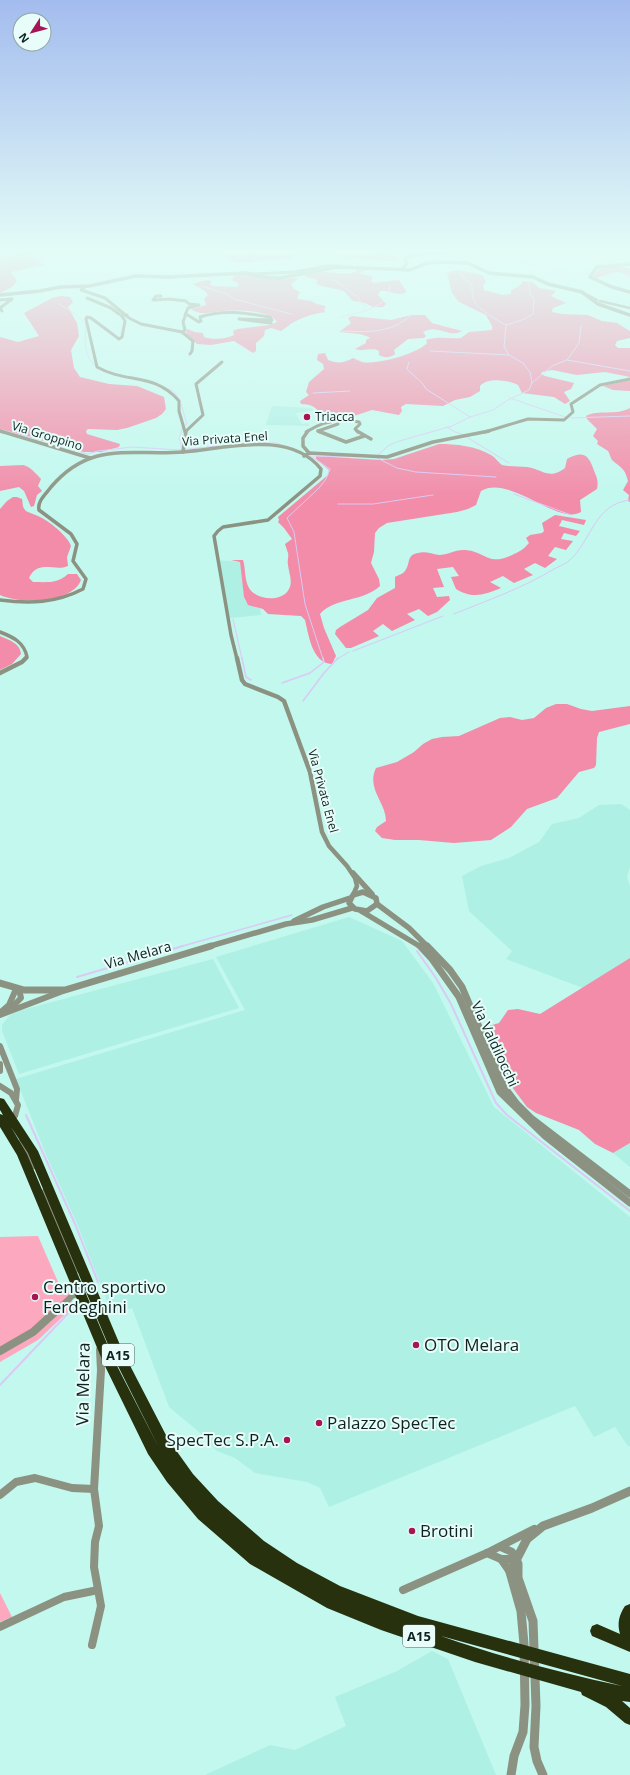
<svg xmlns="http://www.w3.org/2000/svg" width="630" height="1775" font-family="'Open Sans',sans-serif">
  <rect width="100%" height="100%" fill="#c2f8ee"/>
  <g fill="#aff0e4">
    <path d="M272,406L312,408L313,411L295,413L302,424L308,423L310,426L266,425Z"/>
    <path d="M218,560L240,562L245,601L260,608L261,615L230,618Z"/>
    <path d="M621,804L630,810V867L627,877L630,886V958L583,988L506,959L512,951L469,911L462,876L481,866L509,858L539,842L552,824L579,818L599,805Z"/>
    <path d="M349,917L402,941L433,983L494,1107L630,1217V1446H628L615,1427L594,1437L575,1406L329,1507L320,1488L307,1482L255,1473L235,1458L217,1451L199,1432L169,1407L132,1308L112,1314L78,1226L45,1152L16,1079L245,1010L216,957Z"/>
    <path d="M213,959L239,1008L19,1074L2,1031V1025L10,1015L22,1010Z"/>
    <path d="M630,1143V1167L613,1153Z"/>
    <path d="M432,1651L448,1659L496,1775H205L270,1745L295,1750L346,1726L335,1697L397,1671Z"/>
  </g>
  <g fill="#fca8be">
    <path d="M38,1236L61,1289H67L74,1306L38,1340L0,1362V1237Z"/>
    <path d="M0,1593L12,1617L0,1622Z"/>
  </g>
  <g fill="#f28ca9">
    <path d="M15,252L49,253L31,254L36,258L42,260L39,263L45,265L11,272L17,281L12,287L0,293V257L14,256Z"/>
    <path d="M217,252H301L290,258L240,263L232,261Z"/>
    <path d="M321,252C342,252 383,246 400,260C389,264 332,256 321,252Z"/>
    <path d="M619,266L630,269V277C614,266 610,276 594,278V275L599,269Z"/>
    <path d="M356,269L367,270L359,273L373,277L371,281L373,283L399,280L406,291L405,293C395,296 390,289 380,291L378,295L386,304L383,307H373L365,303L353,301L344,291L318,285L316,283L318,280L304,276C321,267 338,277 356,272Z"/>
    <path d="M458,270L482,275L486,282L483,286L484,290L502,295L511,294V290L518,287L523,281L532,282L539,288L556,291L551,296L566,303L553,308L552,312L562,314L588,315L602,321L617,323L630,331V338L617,341L615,345L618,348H630V377L605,372L577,375L552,370L542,372L541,374L545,376L574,383L571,389L564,392L570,401L565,404L554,397L522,393L518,385C508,380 488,377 480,386V391L470,397L455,400L443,406L406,404L401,407L402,411L399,415L372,410L351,417L332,416L323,418C318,408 312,404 301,404L300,401L309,395L306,392L309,382L324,369L323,364L317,360L318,354L325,353L328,360C338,364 344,363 353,358C356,359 359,361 362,362C376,365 417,354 427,343L426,340C438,336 449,339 461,338L469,332L492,330V326L486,315L459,302L455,297L452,293L447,273Z"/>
    <path d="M243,274L273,279L299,278L291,284L294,289L300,292L297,299L311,301L317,304L326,306L324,310L325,312C314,314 305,316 294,322C290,324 286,328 281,331L271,328L265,330L264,336L256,343V351L253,353L234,341L211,345L197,344L186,333L187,329L195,332L203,333L204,337C212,340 227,339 234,335L233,331L237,329L269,325L277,322C271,310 237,310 224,311C212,311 202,317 191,309L206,305L204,299L208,295L205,291L193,284C200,282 205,279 212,281L210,284L212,286L237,287L239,284L232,280L234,276Z"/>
    <path d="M61,296L70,297L73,302L68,307L77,323L79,336L71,350L74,368L80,377L109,384L137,386L164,397L166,409L162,414L156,418L127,428L117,430L88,429L86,431L87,434L120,444L119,447L101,452H84L0,429V337L18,342L39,336L24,313L52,298Z"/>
    <path d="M411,315H425L432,323L462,331C449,339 438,323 423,332L426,336L424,338L408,339L394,350L395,354C390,358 384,358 379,355V351C372,347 363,352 355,349L366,343V340L370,338L369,337L360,334L339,332L351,323L348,318L352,316L391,320Z"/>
    <path d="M630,380V391L613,390L603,386Z"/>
    <path d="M630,408V502L628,501L629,495L623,490L628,481C625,468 621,468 612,460C610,457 610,454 608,451L597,444L598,441L593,436L597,429L587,419L586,416C599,409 616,416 630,408Z"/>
    <path d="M439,444C456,444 476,446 491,455C495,457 498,462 502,465C511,467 519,466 527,467C544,470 549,480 565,468L567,459C581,451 588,453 593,468C596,476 599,480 597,489L580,500L581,512C558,526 510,474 481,491L476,505L468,509L457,512L387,523L379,528L375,533L374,552L371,563L379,579L380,586C363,602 335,597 320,614L324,628L336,656L332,664C312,663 309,636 305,620L301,616L268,614L263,609L248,605L244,597L240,562L231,560H243C246,569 244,579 249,588C256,600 282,603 289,589C293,582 289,573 288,565C287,561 289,556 288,553C287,550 286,547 285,544L292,539L284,528L278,522L279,520L278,517L328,475L329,470L316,459V456L381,460L394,459Z"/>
    <path d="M23,465C30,466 36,474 41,479L38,486L42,491L37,495L34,506L31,507L24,491L19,487L0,491V466Z"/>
    <path d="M13,497H17L22,499C23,504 22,507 26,511C29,513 34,514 38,516C48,520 68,536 71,546L67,557L68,566C55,572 38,559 29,578L33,582C47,582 57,584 68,574H77L81,580C72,604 19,604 0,595V509L7,501Z"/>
    <path d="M555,515L586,520L584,525L562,520L559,526L580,531L576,536L564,533L561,539L573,541L566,550L555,547L548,556L557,559L545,568L535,563L524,569L533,575L514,583L503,576L490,582L501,588C484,595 472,599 456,589L451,577L459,576L453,567L437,569L444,587L433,588L437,597L449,596L450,600L437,612L428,616L419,609L407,614L415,620L392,631L383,624L373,631L379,636L351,648H346L335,634L336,630L340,627L368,610L377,598L395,588V577C398,575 403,574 405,571C411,563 406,555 418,553C425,551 432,554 439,555C447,555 455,550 463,550C485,550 487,567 512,555C519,552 524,549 529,543L526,538L530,535L542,533L544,531L542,523Z"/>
    <path d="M0,636C9,640 20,643 21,654L12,664L0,670Z"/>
    <path d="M556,704H567L581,709L592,711L630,706V724L599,732L597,738L596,765L594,768L579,772L557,798L527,809L511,827L491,840L454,843L419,840H395L382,838L375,831L377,827L386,821C386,802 366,789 376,768L397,762L414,752L423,744L432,739L442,737L459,736L500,718L510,717L522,720L534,718L546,708Z"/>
    <path d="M630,958V1143L613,1153L595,1144L579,1130L536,1113L527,1107L509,1083L488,1033L489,1026L499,1023L508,1010L518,1009L540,1014Z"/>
  </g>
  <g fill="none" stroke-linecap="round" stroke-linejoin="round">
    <g stroke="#dbc9f6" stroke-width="1">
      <path d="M512,261L545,267L573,276"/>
      <path d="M457,271L472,285C472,290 472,297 474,301C478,309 498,321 506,325L522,320L533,314L534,299L530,294L529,281"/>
      <path d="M606,276L619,273L630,275"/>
      <path d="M331,280L336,281L359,298L360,302L366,306L363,309"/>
      <path d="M201,286L227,294L234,299L291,314"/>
      <path d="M59,304L74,313L86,324C84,349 84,365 111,374"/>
      <path d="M340,317C354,314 378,310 387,297C389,294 389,289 390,285"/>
      <path d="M506,325L504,347L509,355"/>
      <path d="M341,331C367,332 391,334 411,315"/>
      <path d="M430,351L509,355L523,363L530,372L532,383"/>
      <path d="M567,360L579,343L581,326"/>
      <path d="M409,362L407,369L423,384L426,389L470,417"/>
      <path d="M166,388C182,392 182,411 187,424L185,425"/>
      <path d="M313,393L350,391"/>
      <path d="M510,398L565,417"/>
      <path d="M571,418L630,416"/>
      <path d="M447,427L455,432L465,435"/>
      <path d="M15,434L37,438L87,454L98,451L132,447L180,450L217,446"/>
      <path d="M468,438L509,463"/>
      <path d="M261,443H276L293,448"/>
      <path d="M181,449V442L179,439L183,426"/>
      <path d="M309,455L330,469L326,479L319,488L287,518L294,532L305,604L323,659"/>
      <path d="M378,455L388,446L396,442L452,426L470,417L493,410L508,400L529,390L532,383L552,366L567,360L630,371"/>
      <path d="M313,456L349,457"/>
      <path d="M377,458L397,468L416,472L496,477"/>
      <path d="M514,494L571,515"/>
      <path d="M338,504H373L433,495"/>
      <path d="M454,614C488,600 523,588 554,569C559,566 566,564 570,560C592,540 594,504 630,500"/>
      <path d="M233,619L242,659"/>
      <path d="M353,651L443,616"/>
      <path d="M337,659L349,652"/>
    </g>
    <g stroke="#dbc9f6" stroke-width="1.5">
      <path d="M242,658L246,677L251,680"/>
      <path d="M282,683L310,673L324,662L323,658"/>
      <path d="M303,701L324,673L338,658"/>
      <path d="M179,947L292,915"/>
    </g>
    <g stroke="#dbc9f6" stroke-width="2">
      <path d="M417,951L436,978L451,1004L496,1103L507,1115L630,1211"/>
      <path d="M77,977L183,946"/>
      <path d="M26,1115L75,1224L98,1282"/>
      <path d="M0,1385L75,1306"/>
    </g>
    <g stroke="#8c9281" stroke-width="2.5">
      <path d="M584,293L597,300"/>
      <path d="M600,301L630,308"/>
    </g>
    <g stroke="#8c9281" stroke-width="3">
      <path d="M402,269L407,263L405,259C420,250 436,255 452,252"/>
      <path d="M252,274L295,272L327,266H342"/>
      <path d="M86,286L81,290L105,298L129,318L141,324L182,332L193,341L192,351L190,354"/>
      <path d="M161,296H156L153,300L169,299L186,301L189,304L199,305L188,308L185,315"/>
      <path d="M87,298L111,308L119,314"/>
      <path d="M0,300L12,299L0,308L2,311"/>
      <path d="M127,315H121L125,321L122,337L119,339L91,318L87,317L86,319L97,367C127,384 154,372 179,401V411L185,432"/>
      <path d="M182,332L185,330L183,322L186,314L199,322L201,321L200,317C222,309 247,313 270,317L272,320L239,319L271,323"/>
      <path d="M0,431L3,432"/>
      <path d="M185,432L203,415L196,384L222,362"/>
      <path d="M306,432C322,422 341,418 359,422L360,424L355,429L358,432"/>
      <path d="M320,432L318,431L338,424"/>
      <path d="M485,432L528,419L564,420L573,412L571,404L600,385L630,379"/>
    </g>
    <g stroke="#8c9281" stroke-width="3.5">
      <path d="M0,431L90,458"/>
      <path d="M308,431L303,438V446L309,453"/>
      <path d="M318,431L346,442L364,436"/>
      <path d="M357,431L371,439"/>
      <path d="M183,452L186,431"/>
      <path d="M304,456L309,453L387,457L433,442L489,431"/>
      <path d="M0,600C30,604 56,603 83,589L86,579L73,561L77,544L71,534L39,510C37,501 46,494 51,487C91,440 130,456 183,452C225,449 289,429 321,469L320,476L268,520L223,527L218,531L214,536L231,635L237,659"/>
      <path d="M0,632C13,637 24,642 27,657L25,659"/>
    </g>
    <g stroke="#8c9281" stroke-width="4.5">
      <path d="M237,658L242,680L245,684L278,697L284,701L310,772L322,832L329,846L347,866L355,878L357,886L353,895"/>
      <path d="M0,673L22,662L26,658"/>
    </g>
    <g stroke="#8c9281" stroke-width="6">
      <path d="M12,1007L21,998L19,989"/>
      <path d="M2,1011L9,1005L16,989"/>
      <path d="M0,1015L63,991"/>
      <path d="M0,1046L17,1089L16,1100"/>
      <path d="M0,1064V1071"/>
      <path d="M0,1086L11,1093L18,1105L15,1116L0,1121"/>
      <path d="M21,1142L34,1166"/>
      <path d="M44,1192L76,1270"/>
      <path d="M54,1313L72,1296L80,1293"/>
    </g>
    <g stroke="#8c9281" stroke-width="8">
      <path d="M0,1351L33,1332L55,1312"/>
      <path d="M0,1495L16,1482L35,1478L72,1488L94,1489"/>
      <path d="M487,1553L501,1559H516L512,1552L501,1547"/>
      <path d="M501,1559L510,1572"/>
      <path d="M403,1590L487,1553L534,1529"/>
      <path d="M0,1627L64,1597L98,1590"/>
      <path d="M92,1645L101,1606L94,1567L95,1542L99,1526L94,1489L101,1370L100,1350"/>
    </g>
    <g stroke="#8c9281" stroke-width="3.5">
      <path d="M630,264L597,267L590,277L612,287L630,292"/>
      <path d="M0,295L40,291L60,287L89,286L136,276L168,277L246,273L263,277L280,278L338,267L410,270L427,263L444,262L468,263L489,273L533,277L548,284L582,292L598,304L630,315"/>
    </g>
    <g stroke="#8c9281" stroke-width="5.5">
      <path d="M353,873L372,894"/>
      <path d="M363,892L376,898L377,904L367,911L355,909L349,903L353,895Z"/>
      <path d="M377,904L409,928L428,947"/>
      <path d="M361,911L421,947"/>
      <path d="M294,921L323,907L350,898"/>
      <path d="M207,947L286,924L312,920L352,908"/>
    </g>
    <g stroke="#8c9281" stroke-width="7">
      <path d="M420,946L432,959L459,997L500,1092L545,1136L630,1203"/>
      <path d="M427,946L450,970L462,987L505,1088L517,1104L531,1118L630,1194"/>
      <path d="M0,983L24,990H65L211,946"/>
    </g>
    <g stroke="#8c9281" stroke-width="9">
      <path d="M516,1559L518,1564V1578L533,1621L536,1706L534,1747L537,1761L543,1775"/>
      <path d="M511,1775L514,1756L523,1732L525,1705L524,1644L521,1611L510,1572L527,1539L543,1526L592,1508L630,1491"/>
    </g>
    <g fill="#27310e" fill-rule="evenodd">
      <path d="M0,1098L4,1099L38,1151L123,1352L168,1439L193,1474L218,1501L264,1541L297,1563L340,1586L418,1616L630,1674V1702L622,1701L630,1708V1725L625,1723L606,1707L582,1695L581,1692L475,1662L381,1630L327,1608L250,1564L198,1519L167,1482L148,1454L103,1362L17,1155L0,1127V1114L3,1115L0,1110ZM11,1127L28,1153L112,1354L158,1446L114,1360L27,1154ZM441,1636L622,1686C561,1673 501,1657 441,1636Z"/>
      <path d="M630,1604V1652L592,1636L590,1631L592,1626L597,1624L620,1634C617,1623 619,1615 625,1606Z"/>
    </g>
  </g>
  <linearGradient id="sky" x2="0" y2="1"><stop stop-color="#a3bcee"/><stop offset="0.5" stop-color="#e4fcf7"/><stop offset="1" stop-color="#e4fcf7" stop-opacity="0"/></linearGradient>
  <rect width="630" height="501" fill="url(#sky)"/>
  <g fill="#a61553" stroke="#e8fdf9" stroke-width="1.5">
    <circle cx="307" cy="417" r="4"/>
    <circle cx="35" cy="1297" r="4"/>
    <circle cx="416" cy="1345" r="4"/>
    <circle cx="319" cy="1423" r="4"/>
    <circle cx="287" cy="1440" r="4"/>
    <circle cx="412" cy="1531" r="4"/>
  </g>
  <g text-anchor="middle" stroke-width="4" stroke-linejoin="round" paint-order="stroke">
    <g font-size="12" fill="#0d221f" stroke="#e8fdf9" text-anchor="start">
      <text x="315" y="421">Triacca</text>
    </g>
    <g font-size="12" fill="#0d221f" stroke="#e8fdf9">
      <text transform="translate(47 436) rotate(17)" y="4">Via Groppino</text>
      <text transform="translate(225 439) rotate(-4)" y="4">Via Privata Enel</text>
      <text transform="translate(323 791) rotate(75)" y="4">Via Privata Enel</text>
    </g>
    <g fill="#e8fdf9" stroke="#4f6460" stroke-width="1">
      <rect x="102" y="1344" width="32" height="22" rx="3"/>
      <rect x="403" y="1625" width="32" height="22" rx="3"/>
    </g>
    <g font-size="13" font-weight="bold" fill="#0d221f">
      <text x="118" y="1360">A15</text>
      <text x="419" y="1641">A15</text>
    </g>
    <g font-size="14" fill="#0d221f" stroke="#e8fdf9">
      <text transform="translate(138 955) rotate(-16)" y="5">Via Melara</text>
      <text transform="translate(495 1044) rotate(65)" y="5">Via Valdilocchi</text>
    </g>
    <g font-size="17" fill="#0d221f" stroke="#e8fdf9" text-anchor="start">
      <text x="43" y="1293">Centro sportivo<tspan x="43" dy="20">Ferdeghini</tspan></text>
      <text x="424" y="1351">OTO Melara</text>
      <text x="327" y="1429">Palazzo SpecTec</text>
      <text x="279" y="1446" text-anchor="end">SpecTec S.P.A.</text>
      <text x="420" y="1537">Brotini</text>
    </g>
    <g font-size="17" fill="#0d221f" stroke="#e8fdf9">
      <text transform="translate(83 1384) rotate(-89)" y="6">Via Melara</text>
    </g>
  </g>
  <g transform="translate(32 32) rotate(234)"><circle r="19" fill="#e8fdf9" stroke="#90a5a2"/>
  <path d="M0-3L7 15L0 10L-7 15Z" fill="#a61553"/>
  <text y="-6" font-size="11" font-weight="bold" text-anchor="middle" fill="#0d221f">N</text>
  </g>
</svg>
